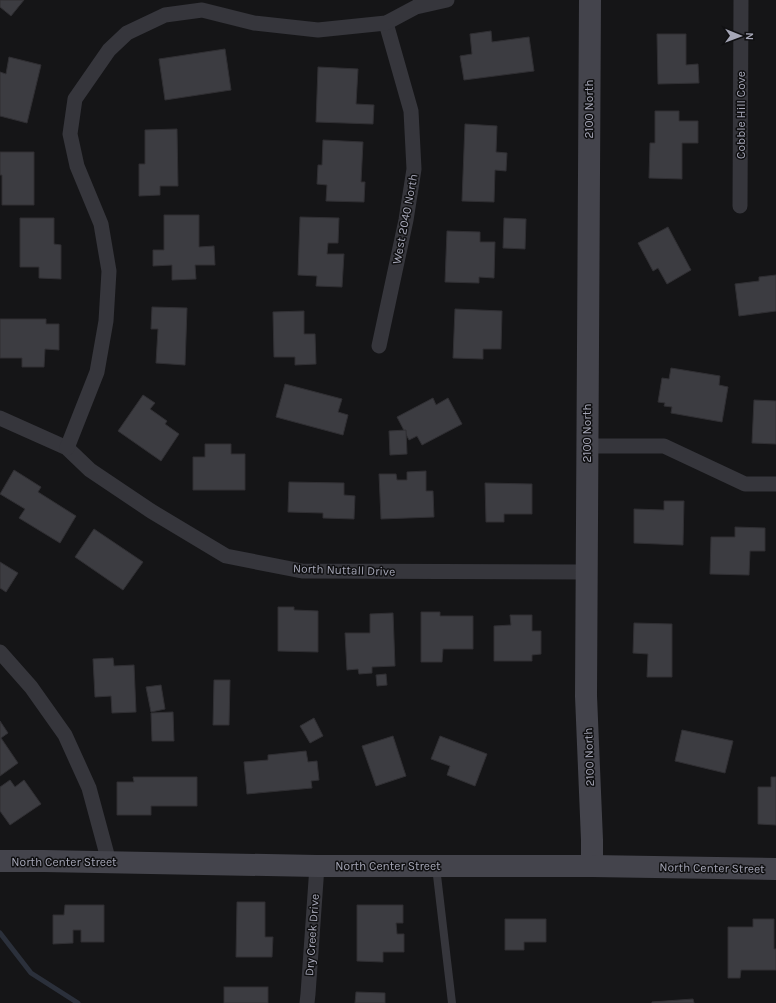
<svg xmlns="http://www.w3.org/2000/svg" width="776" height="1003" font-family="Karla,sans-serif">
  <rect width="100%" height="100%" fill="#151517"/>
  <g fill="none" stroke-linecap="round" stroke-linejoin="round">
    <path stroke="#2b303b" stroke-width="5" d="M0,933L31,973L78,1003"/>
  </g>
  <g fill="#3c3c41" stroke="#302f33">
    <path d="M0,0H24L11,16L0,7Z"/>
    <path d="M491,31L492,42L529,37L534,71L464,80L460,56L472,54L470,34Z"/>
    <path d="M657,34H686V65L698,64L699,83L658,84Z"/>
    <path d="M225,49L231,90L165,100L159,59Z"/>
    <path d="M9,57L41,65L27,123L0,116V72L6,74Z"/>
    <path d="M318,67L358,69L356,104L374,105L373,124L316,122Z"/>
    <path d="M655,111H679V121H698V143H682V179L649,178L650,143H655Z"/>
    <path d="M465,124L497,126L496,152L507,153L506,171L495,170L494,202L462,201Z"/>
    <path d="M177,129L178,186H160V195L139,196V164H145V130Z"/>
    <path d="M323,140L363,142L361,182H365L364,202L326,201L327,185L317,184L318,165H322Z"/>
    <path d="M0,152H34V205H2V175H0Z"/>
    <path d="M164,215H199V247L214,246L215,265H195L196,279L172,280V265L153,266V250H164Z"/>
    <path d="M300,217L339,218L338,243H328L327,254H344L342,287L316,286L317,276L298,275Z"/>
    <path d="M20,218H54V244L61,245V279L39,278V267H20Z"/>
    <path d="M504,218L526,219L525,249L503,248Z"/>
    <path d="M668,227L691,270L667,284L658,268L653,271L638,243Z"/>
    <path d="M447,231L480,232V242H495L494,278L479,277V283L445,282Z"/>
    <path d="M776,275V311L739,316L735,284L759,281V277Z"/>
    <path d="M152,307L187,308L185,365L156,363L158,329H151Z"/>
    <path d="M455,309L502,311L501,349H483V359L453,358Z"/>
    <path d="M304,311V334H315L316,364L295,365V357H274L273,312Z"/>
    <path d="M0,319H46V324H59V350L45,349L44,367H22V358H0Z"/>
    <path d="M671,368L720,376L719,385L728,387L722,422L671,413L672,407L664,406L665,403L658,402L662,378L669,379Z"/>
    <path d="M285,384L342,399L338,412L348,415L343,435L276,417Z"/>
    <path d="M143,395L155,403L150,409L167,421L165,424L179,434L161,461L118,431Z"/>
    <path d="M433,398L436,405L448,398L462,424L422,445L417,436L409,440L397,417Z"/>
    <path d="M754,400L776,401V444L752,443Z"/>
    <path d="M406,430L407,454L390,455L389,431Z"/>
    <path d="M205,444H231V454H245V490H193V457H205Z"/>
    <path d="M14,470L41,487L38,492L76,516L60,543L19,518L25,509L0,494Z"/>
    <path d="M426,471V491H433L434,517L381,519L379,474H396L397,480H407V472Z"/>
    <path d="M289,482L344,483V495L355,496L354,519L323,518V513L288,512Z"/>
    <path d="M485,483L532,484V514H504V522H486Z"/>
    <path d="M664,501H684L683,545L634,543V509L664,510Z"/>
    <path d="M735,527L765,528V551H750L749,575L710,574L711,537H735Z"/>
    <path d="M94,529L143,562L123,590L75,557Z"/>
    <path d="M0,562L18,573L6,592L0,588Z"/>
    <path d="M278,607H294V610L318,611V652L278,651Z"/>
    <path d="M421,612H440V616H473V649H443L442,662H421Z"/>
    <path d="M393,613L395,666L372,667V673L359,674L358,669L347,670L345,633H370V614Z"/>
    <path d="M510,615H532V631H541V654L532,655V661H494V626L511,625Z"/>
    <path d="M634,623L672,624V677H647L648,654L633,653Z"/>
    <path d="M113,658L114,666L134,665L136,712L112,713L111,696L95,697L93,659Z"/>
    <path d="M386,674L387,685L377,686L376,675Z"/>
    <path d="M214,680H230L229,725H213Z"/>
    <path d="M161,685L165,709L151,712L146,687Z"/>
    <path d="M173,712L174,741H152L151,713Z"/>
    <path d="M314,718L323,736L310,743L300,726Z"/>
    <path d="M0,721L8,733L1,738L18,763L0,776Z"/>
    <path d="M682,730L733,741L725,773L675,761Z"/>
    <path d="M393,736L406,776L376,786L362,746Z"/>
    <path d="M440,736L487,754L475,786L447,775L450,766L431,759Z"/>
    <path d="M306,751L308,762L317,761L319,780L311,781L312,788L247,794L244,762L268,760V755Z"/>
    <path d="M133,777H197V806H151V815H117V782H134Z"/>
    <path d="M771,777H776V825L758,824V787H771Z"/>
    <path d="M10,780L15,787L24,780L41,804L10,825L0,811V787Z"/>
    <path d="M237,902H265V937H273L272,957H236Z"/>
    <path d="M65,905H104V942H81V930H73V943L53,944V915H64Z"/>
    <path d="M357,905H403V923H396L397,934H404V952H383V962L357,961Z"/>
    <path d="M505,919H546V942H524V950H505Z"/>
    <path d="M753,919H774V949H776V970H741L740,978H728V927H753Z"/>
    <rect x="224" y="987" width="44" height="16"/>
    <path d="M356,992L385,993V1003H355Z"/>
    <path d="M693,999L694,1003H652V1002Z"/>
  </g>
  <g fill="none" stroke-linecap="round" stroke-linejoin="round">
    <path stroke="#36363c" stroke-width="8" d="M436,867L452,1003"/>
    <g stroke="#36363c" stroke-width="15">
      <path d="M740,206L741,0"/>
      <path d="M379,346L406,220L414,169L411,111L386,23"/>
      <path d="M0,418L67,448L90,470L151,511L226,556L302,571L586,572"/>
      <path d="M587,446H664L745,484H776"/>
      <path d="M67,448L97,372L106,321L109,271L101,224L77,166L70,134L75,99L109,50L127,33L165,15L202,10L254,23L318,30L386,23L416,7L447,0"/>
      <path d="M0,652L31,687L65,735L89,788L109,862"/>
      <path d="M307,1003L308,994L317,866"/>
    </g>
    <g stroke="#44444c" stroke-width="22">
      <path d="M590,0L586,696L592,840V866"/>
      <path d="M0,861H44L317,866H592L776,869"/>
    </g>
  </g>
  <g text-anchor="middle" stroke-width="3" stroke-linejoin="round" paint-order="stroke">
    <g font-size="12" fill="#a6a7b7" stroke="#101012">
      <text transform="translate(589 109) rotate(-90)" y="4">2100 North</text>
      <text transform="translate(741 115) rotate(-90)" y="4">Cobble Hill Cove</text>
      <text transform="translate(405 219) rotate(-79)" y="4">West 2040 North</text>
      <text transform="translate(587 433) rotate(-90)" y="4">2100 North</text>
      <text transform="translate(344 570) rotate(2)" y="4">North Nuttall Drive</text>
      <text transform="translate(589 757) rotate(-92)" y="4">2100 North</text>
      <text x="64" y="866">North Center Street</text>
      <text x="388" y="870">North Center Street</text>
      <text transform="translate(712 868) rotate(1)" y="4">North Center Street</text>
      <text transform="translate(312 935) rotate(-86)" y="4">Dry Creek Drive</text>
    </g>
  </g>
  <g transform="translate(740 36) rotate(91)" stroke="#101012" stroke-width="3" paint-order="stroke">
  <path d="M0-3L7 15L0 10L-7 15Z" fill="#a6a7b7"/>
  <text y="-6" font-size="11" font-weight="bold" text-anchor="middle" fill="#a6a7b7">N</text>
  </g>
</svg>
